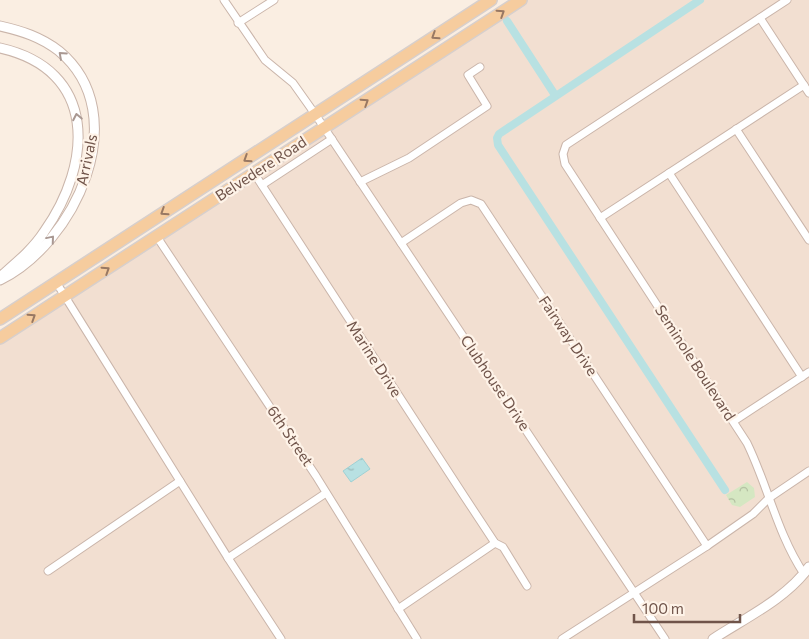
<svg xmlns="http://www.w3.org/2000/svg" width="809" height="639" font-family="Commissioner,sans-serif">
  <defs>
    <pattern id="park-crowns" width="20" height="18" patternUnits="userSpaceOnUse" patternTransform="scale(1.25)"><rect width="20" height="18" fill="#d5e7c2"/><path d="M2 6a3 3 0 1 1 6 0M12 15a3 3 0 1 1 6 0" fill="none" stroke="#b1bea0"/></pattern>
    <pattern id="water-ripples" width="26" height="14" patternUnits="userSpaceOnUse" patternTransform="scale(1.25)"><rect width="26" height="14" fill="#b8e1e2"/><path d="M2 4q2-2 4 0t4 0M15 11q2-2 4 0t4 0" fill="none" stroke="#9ab9b9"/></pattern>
  </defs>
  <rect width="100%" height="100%" fill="#faeee2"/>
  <path fill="#f2dfd1" d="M521,0H809V639H0V338Z"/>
  <path fill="url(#park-crowns)" d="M747,482L754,488L755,497L740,507L732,505L726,495Z"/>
  <path fill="url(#water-ripples)" stroke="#9fd1d4" d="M362,458L370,469L351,482L343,471Z"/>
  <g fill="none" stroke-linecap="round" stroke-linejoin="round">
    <g stroke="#b8e1e2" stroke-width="8">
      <path d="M700,0L499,134L497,138L498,145L725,490"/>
      <path d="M507,21L555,95"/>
    </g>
    <defs>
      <g id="minor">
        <path d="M224,0L265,60L293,83L315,114L665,639"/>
        <path d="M787,0L566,145L563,154L565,164L747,443C768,486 777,533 804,574"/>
        <path d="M760,18L809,93"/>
        <path d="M238,23L274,0"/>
        <path d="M736,129L809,240"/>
        <path d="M254,173L464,496L495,543L503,547L527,586"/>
        <path d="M669,173L802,377"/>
        <path d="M360,182L409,158L487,106L468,75L480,67"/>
        <path d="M262,185L332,139"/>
        <path d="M600,218L804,85"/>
        <path d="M157,237L316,476L417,639"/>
        <path d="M401,243L461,203L471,200L481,204L707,546"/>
        <path d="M56,282L228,558L281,639"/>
        <path d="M734,421L809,372"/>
        <path d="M228,558L326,493"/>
        <path d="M48,571L180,481"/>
        <path d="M398,609L495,543"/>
        <path d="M562,639L707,546L753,514L769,498L809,471"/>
      </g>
      <g id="tertiary">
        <path d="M0,26C22,31 41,37 59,51C136,115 74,244 0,280"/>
        <path d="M0,48C98,70 93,163 44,232C33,249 17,262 1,276"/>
        <path d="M713,639C745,618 786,599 809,567"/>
      </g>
      <g id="primary">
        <path d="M0,319L491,0"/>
        <path d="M0,338L521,0"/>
      </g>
    </defs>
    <use href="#minor" stroke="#cab5aa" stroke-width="9"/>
    <use href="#tertiary" stroke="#cab5aa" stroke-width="11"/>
    <use href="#primary" stroke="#d7cfcc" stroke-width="14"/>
    <use href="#minor" stroke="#fff" stroke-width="7"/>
    <use href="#tertiary" stroke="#fff" stroke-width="9"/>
    <use href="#primary" stroke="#f6cc9e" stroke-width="11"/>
  </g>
  <defs><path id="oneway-chevron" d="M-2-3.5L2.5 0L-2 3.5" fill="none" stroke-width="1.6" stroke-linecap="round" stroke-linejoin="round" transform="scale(1.25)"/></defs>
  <g stroke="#987863">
    <use href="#oneway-chevron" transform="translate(501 13) rotate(-33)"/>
    <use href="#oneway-chevron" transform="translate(435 36) rotate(147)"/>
    <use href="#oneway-chevron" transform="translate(365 102) rotate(-33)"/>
    <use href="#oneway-chevron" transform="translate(247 159) rotate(147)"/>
    <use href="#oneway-chevron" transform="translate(164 212) rotate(147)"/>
    <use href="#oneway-chevron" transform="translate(106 270) rotate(-33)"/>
    <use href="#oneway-chevron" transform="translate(32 317) rotate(-33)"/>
  </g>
  <g stroke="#a99892">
    <use href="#oneway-chevron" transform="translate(62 55) rotate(-138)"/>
    <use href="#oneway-chevron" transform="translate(77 117) rotate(-101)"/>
    <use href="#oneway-chevron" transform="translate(51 239) rotate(-50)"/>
  </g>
  <g text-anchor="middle" stroke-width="4.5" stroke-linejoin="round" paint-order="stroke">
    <g font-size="15" fill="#70544a" stroke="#fef3e8">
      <text transform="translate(87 160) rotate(-78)" y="5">Arrivals</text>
      <text transform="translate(261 169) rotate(-33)" y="5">Belvedere Road</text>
      <text transform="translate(568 336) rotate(56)" y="5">Fairway Drive</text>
      <text transform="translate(374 359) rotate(57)" y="5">Marine Drive</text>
      <text transform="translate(695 363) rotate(57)" y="5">Seminole Boulevard</text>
      <text transform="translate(495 383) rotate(56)" y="5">Clubhouse Drive</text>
      <text transform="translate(290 436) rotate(56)" y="5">6th Street</text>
    </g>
  </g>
  <path d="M634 614v8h106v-8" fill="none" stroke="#70544a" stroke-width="2.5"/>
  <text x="642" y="614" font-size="15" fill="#70544a" stroke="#fef3e8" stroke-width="4" paint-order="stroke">100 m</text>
</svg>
